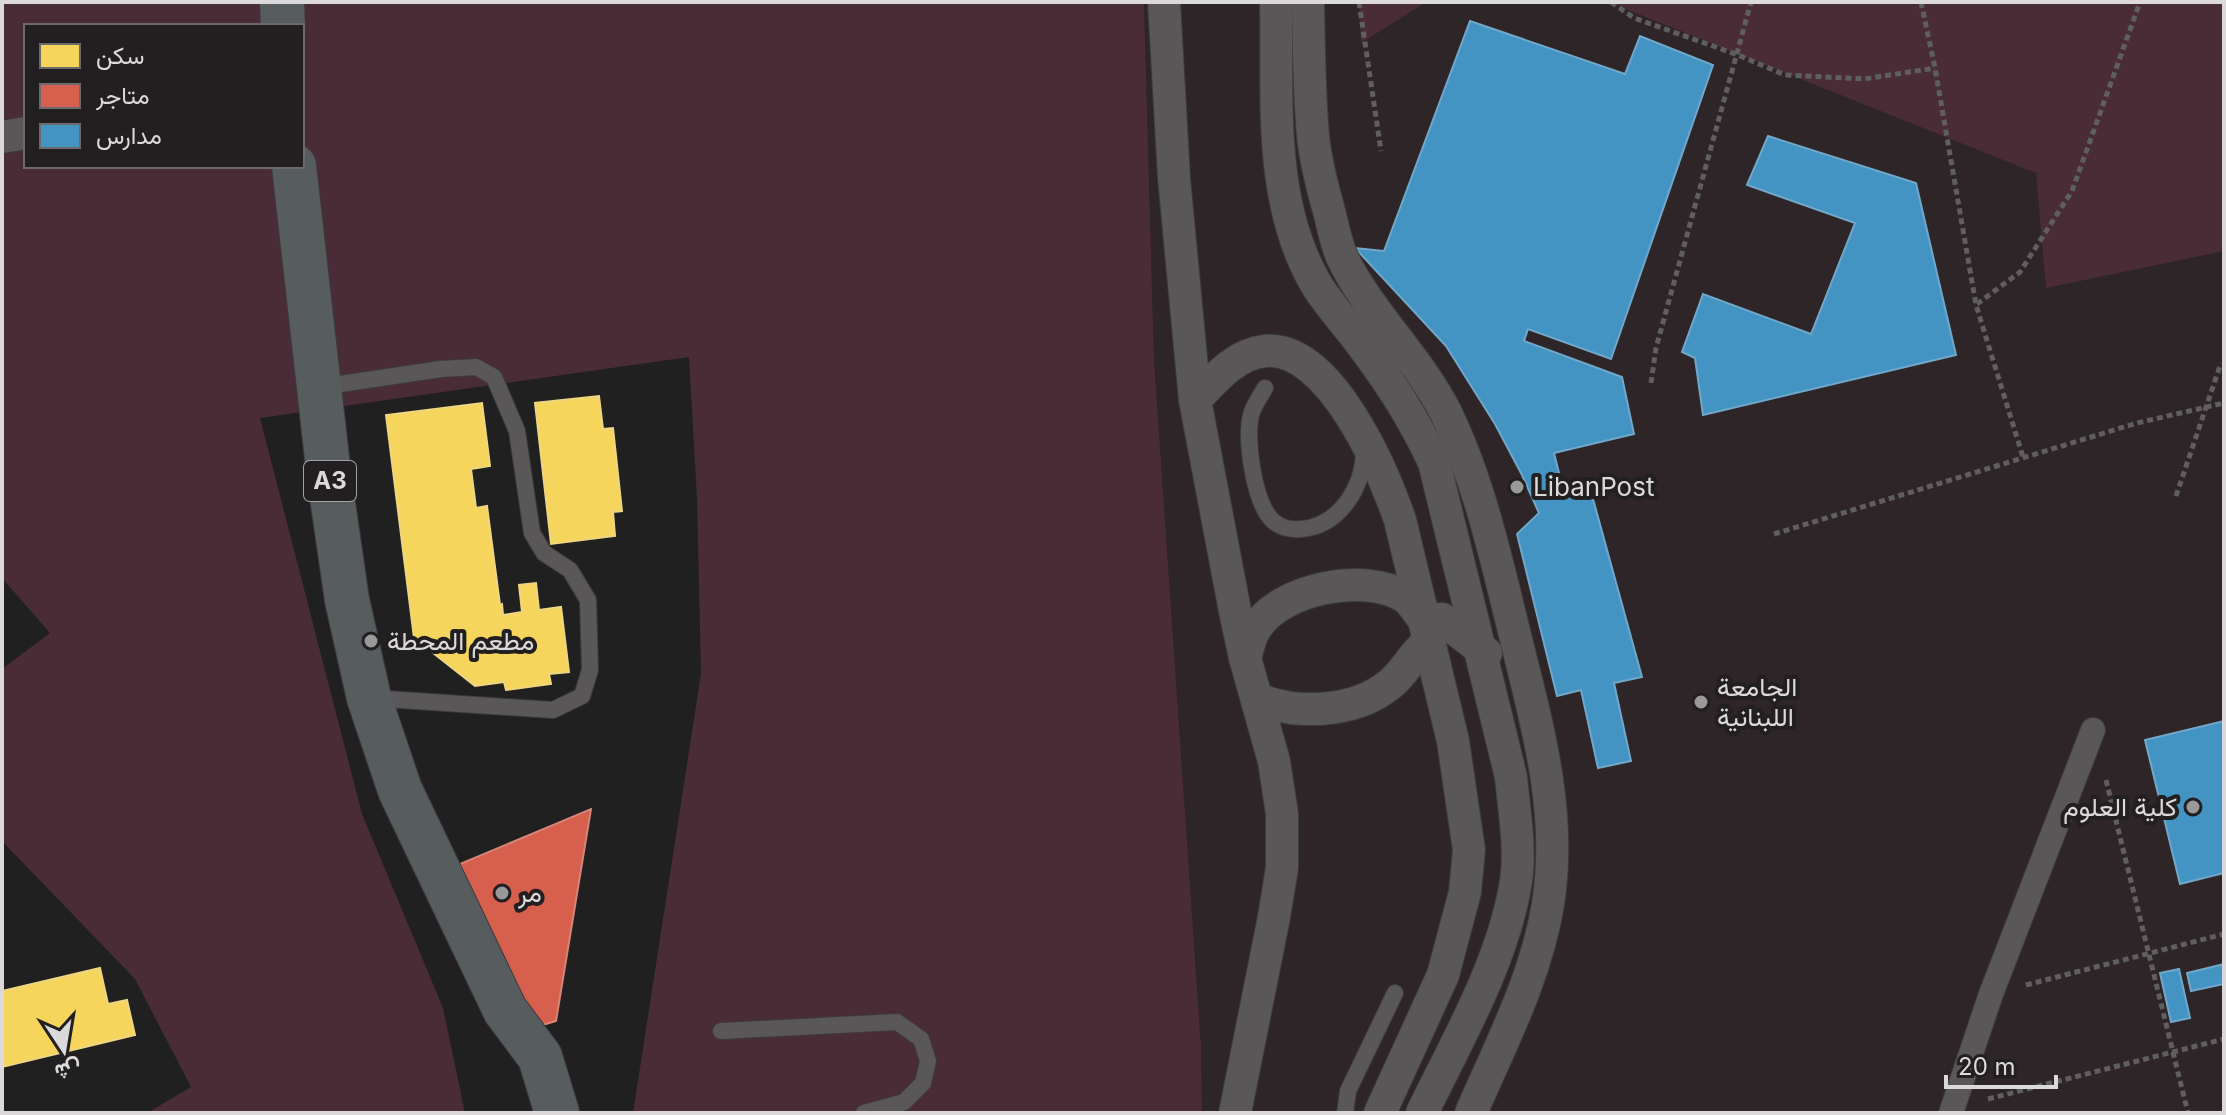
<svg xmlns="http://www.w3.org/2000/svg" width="2226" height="1115" font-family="Inter,Vazirmatn,sans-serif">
  <rect width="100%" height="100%" fill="#212020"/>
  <path fill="#2e2528" d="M1144,2H2224V1113H1202L1201,1046L1154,359Z"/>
  <g fill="#492c35" fill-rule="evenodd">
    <path d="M2,2H1144L1154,359L1201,1046L1202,1113H633L701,674L697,498L689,357L260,418L362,814L443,1008L465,1113H147L191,1087L135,979L2,841V669L50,633L2,578ZM26,26H302V166H26Z"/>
    <path d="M1359,2H1426L1361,43Z"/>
    <path d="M1608,2H2224V251L2046,288L2036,173Z"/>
  </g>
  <g fill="#f6d55c" stroke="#eed682" stroke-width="2">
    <path d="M599,396L603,429L613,428L622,511L613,512L615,536L551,544L535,403Z"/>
    <path d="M482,403L490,466L471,469L476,508L487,506L500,605L502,604L503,615L522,612L519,585L536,583L539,610L561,607L569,672L549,674L551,684L506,690L504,682L475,686L414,638L386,415Z"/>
    <path d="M100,968L108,1004L127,1000L135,1035L2,1067V991Z"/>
  </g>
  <path fill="#d6604d" stroke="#d88477" stroke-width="2" d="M591,809L556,1021L533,1028L460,864Z"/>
  <g fill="#4393c3" stroke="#71a8ca" stroke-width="2">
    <path d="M1470,21L1625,74L1640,36L1713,65L1611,359L1528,329L1524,341L1622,377L1634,434L1554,453L1564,493L1590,488L1642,677L1614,683L1631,761L1598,768L1581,690L1557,696L1517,534L1539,513L1522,475L1495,424L1446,346L1355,248L1384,251Z"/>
    <path d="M1768,136L1916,183L1956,355L1703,415L1695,358L1682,352L1703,294L1811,334L1855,223L1747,185Z"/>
    <path d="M2224,721V873L2180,884L2145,740Z"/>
    <path d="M2224,964V984L2191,991L2187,973Z"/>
    <path d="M2179,969L2190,1018L2171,1022L2160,973Z"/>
  </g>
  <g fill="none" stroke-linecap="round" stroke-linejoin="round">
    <defs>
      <g id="service">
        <path d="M320,387L441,369L476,367L494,377L517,431L532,533L544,553L570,570L588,600L590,670L582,696L553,710L371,698"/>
        <path d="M1265,388C1260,397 1253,406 1251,415C1245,440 1254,503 1273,521C1281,528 1291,530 1301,529C1340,526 1363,487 1364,451"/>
        <path d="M721,1031L897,1022L921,1039L928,1061L923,1083L904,1102L864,1113"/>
        <path d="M1345,1113L1348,1091L1395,993"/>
      </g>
      <path id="pedestrian" d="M1951,1113L1991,994L2093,730"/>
      <g id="minor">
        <path d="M1164,2L1174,178L1195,400L1235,611L1245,658L1274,761L1282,814V868L1274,917L1235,1113"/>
        <path d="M1276,2C1278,95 1267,200 1316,284C1328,304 1346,323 1360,342C1391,383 1412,416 1434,462L1511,777C1514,810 1521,848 1516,881C1504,960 1457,1041 1422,1113"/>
        <path d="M1308,2C1309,46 1309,91 1313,135C1315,160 1322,186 1329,211C1333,226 1336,243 1342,257C1368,312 1418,357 1446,413C1479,481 1496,558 1514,631C1536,721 1563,811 1548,904C1536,978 1500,1046 1471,1113"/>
        <path d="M2,137L26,133"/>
        <path d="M1195,400C1214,380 1235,354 1265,351C1330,345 1383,471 1400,520L1453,741L1469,850L1465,892L1443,975L1380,1113"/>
        <path d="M1245,658C1248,649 1250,636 1256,628C1281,588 1365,572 1405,597C1412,602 1419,614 1425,621L1442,619L1486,653"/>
        <path d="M1258,699C1297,715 1354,713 1389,685C1401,676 1408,663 1418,652C1425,644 1431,639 1437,628"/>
      </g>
      <g id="trunk">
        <path d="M282,2L283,26"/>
        <path d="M294,166L329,476L347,600L369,698L400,790L505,1010L540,1057L557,1113"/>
      </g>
    </defs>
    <use href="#service" stroke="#3d3b3c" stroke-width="18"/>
    <use href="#pedestrian" stroke="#3d3b3c" stroke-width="26"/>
    <use href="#minor" stroke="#3d3b3c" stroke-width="34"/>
    <use href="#trunk" stroke="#3d3b3c" stroke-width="46"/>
    <g stroke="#605f5f" stroke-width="5" stroke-dasharray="6 4" stroke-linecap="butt">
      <path d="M1359,2L1381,151"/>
      <path d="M1611,2L1634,18L1738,55L1785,75L1864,79L1935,68"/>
      <path d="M1921,2L1935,68L1976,305L2023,457"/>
      <path d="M1977,304L2020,272L2072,191L2140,2"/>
      <path d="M1651,383L1656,348L1751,2"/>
      <path d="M1774,534L2137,423L2224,403"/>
      <path d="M2106,780L2188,1113"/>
      <path d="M2026,985L2224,934"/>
      <path d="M1988,1099L2224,1039"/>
    </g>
    <use href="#service" stroke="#595758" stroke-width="16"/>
    <use href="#pedestrian" stroke="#595758" stroke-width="24"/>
    <use href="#minor" stroke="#595758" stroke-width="32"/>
    <use href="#trunk" stroke="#575c5e" stroke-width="44"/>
    <path stroke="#605f5f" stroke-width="5" stroke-dasharray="6 4" stroke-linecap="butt" d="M2176,496L2221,363"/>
  </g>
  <g fill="#9b9899" stroke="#221f20" stroke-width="3">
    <circle cx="1517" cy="487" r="8"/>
    <circle cx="371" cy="641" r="8"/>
    <circle cx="1701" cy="702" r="8"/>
    <circle cx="2193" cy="807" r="8"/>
    <circle cx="502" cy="893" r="8"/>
  </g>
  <g text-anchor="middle" stroke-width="8" stroke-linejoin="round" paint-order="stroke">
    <rect fill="#221f20" stroke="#a4a1a2" stroke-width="2" x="304" y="461" width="52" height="40" rx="6"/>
    <g font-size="24" font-weight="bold" fill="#dcd9da">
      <text x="330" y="489">A3</text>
    </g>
    <g font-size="26" fill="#dcd9da" stroke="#221f20" text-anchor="start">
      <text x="1533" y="496">LibanPost</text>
      <text x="387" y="650">مطعم المحطة</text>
      <text x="1717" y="696">الجامعة<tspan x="1717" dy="30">اللبنانية</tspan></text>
      <text x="2177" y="816" text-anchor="end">كلية العلوم</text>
      <text x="518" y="902">مر</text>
    </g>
  </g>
  <rect width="2226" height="1115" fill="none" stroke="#dcd9da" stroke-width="8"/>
  <rect x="24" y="24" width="280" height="144" fill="#221f20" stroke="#6c696a" stroke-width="2"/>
  <rect x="40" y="44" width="40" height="24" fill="#f6d55c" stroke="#6c696a" stroke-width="2"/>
  <text x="96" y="64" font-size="24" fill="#dcd9da">سكن</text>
  <rect x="40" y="84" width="40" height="24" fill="#d6604d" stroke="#6c696a" stroke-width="2"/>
  <text x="96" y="104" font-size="24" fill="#dcd9da">متاجر</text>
  <rect x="40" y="124" width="40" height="24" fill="#4393c3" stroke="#6c696a" stroke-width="2"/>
  <text x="96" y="144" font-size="24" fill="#dcd9da">مدارس</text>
  <g transform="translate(64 1051) rotate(168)" stroke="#221f20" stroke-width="6" paint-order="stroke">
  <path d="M0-6L14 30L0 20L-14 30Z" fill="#dcd9da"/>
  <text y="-12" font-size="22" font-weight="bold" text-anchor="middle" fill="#dcd9da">ش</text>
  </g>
  <path d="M1946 1075v12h110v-12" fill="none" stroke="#dcd9da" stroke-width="4"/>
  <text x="1958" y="1075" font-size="24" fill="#dcd9da" stroke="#221f20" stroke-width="6" paint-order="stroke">20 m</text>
</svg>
